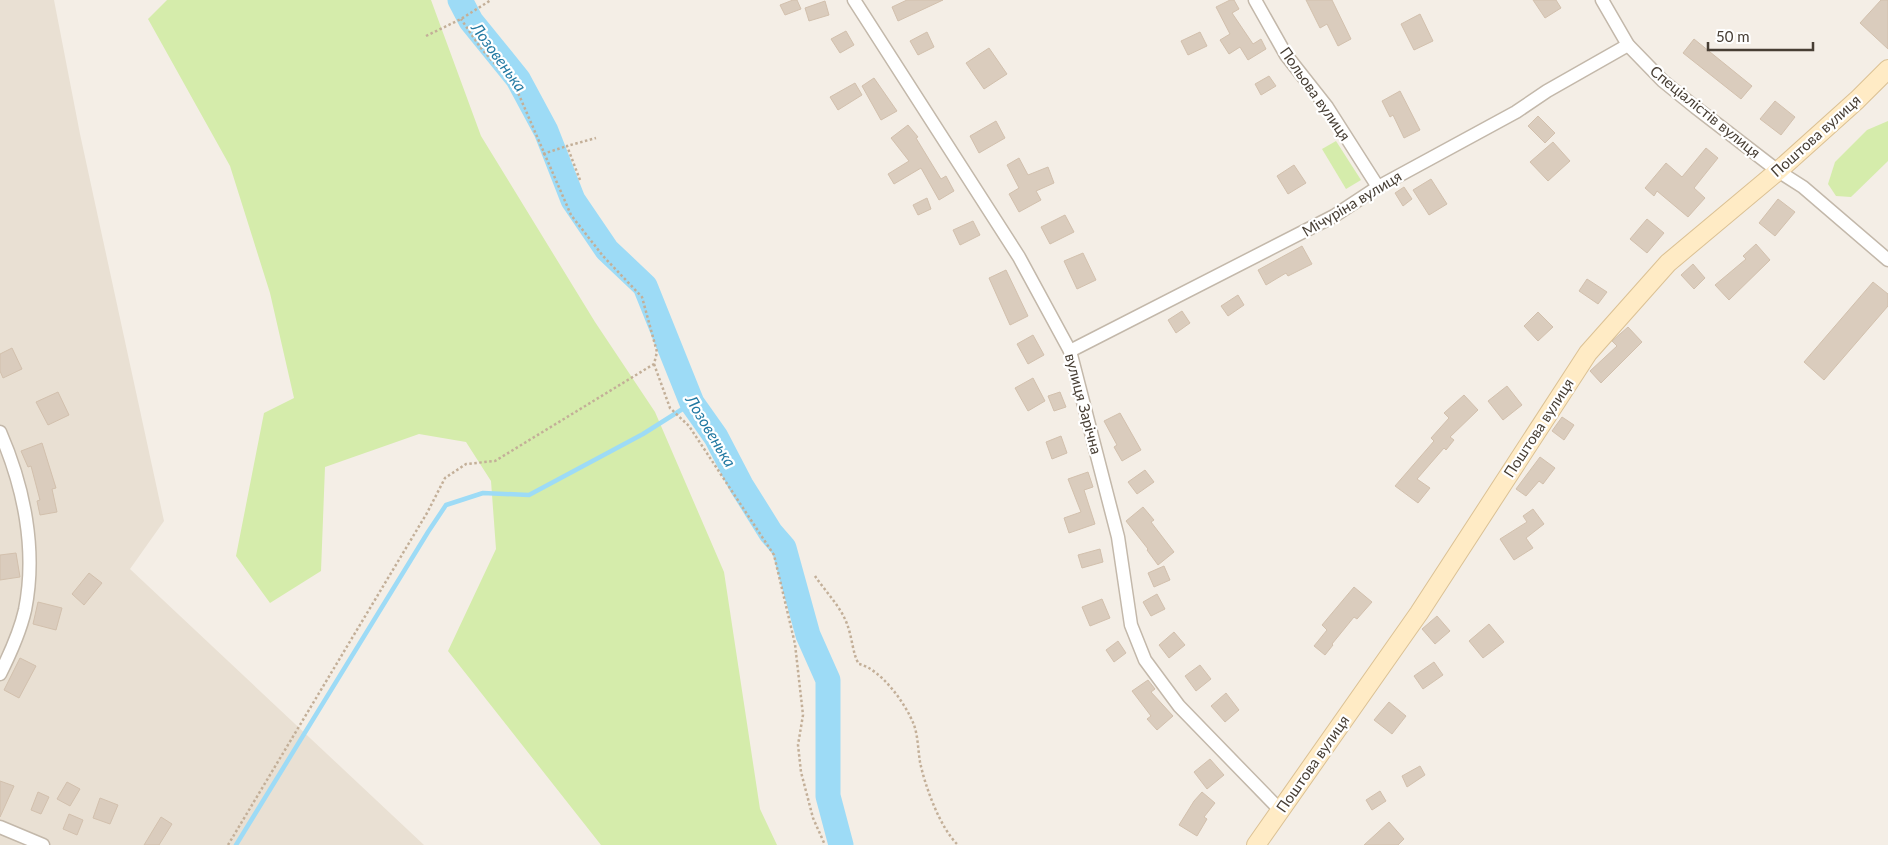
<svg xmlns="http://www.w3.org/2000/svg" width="1888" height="845" font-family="Lato,sans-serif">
  <rect width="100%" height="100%" fill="#f4eee6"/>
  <path fill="#e9e0d3" d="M0,0H54L80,134L164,521L130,569L424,845H0Z"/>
  <g fill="#d5ecab">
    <path d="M167,0H431L481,136L595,322L655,412L724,572L760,809L777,845H601L448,651L496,549L491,481L466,442L419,434L325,467L321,571L270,603L236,556L264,413L294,398L270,293L230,166L148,19Z"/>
    <path d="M1888,121V161L1851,197L1836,196L1828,184L1835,162L1867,130Z"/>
    <path d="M1336,141L1361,180L1346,189L1322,149Z"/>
  </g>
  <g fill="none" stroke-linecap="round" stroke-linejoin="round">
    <path stroke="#9ddbf6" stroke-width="4.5" d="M236,845L428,532L446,505L483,493L529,495L643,434L692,403"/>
    <path stroke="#9ddbf6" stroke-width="25" d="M460,0L471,21L518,79L546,131L573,200L607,250L645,286L692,403L716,437L741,485L771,533L784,548L808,635L828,680V796L841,845"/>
  </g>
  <g fill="#daccbd" stroke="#d2c0ad">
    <path d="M793,0H797L801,9L785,15L780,5Z"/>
    <path d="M907,0H943L898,21L892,7Z"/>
    <path d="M1230,0H1234L1239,9L1232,13L1253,44L1261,39L1266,49L1248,60L1240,47L1229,54L1220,40L1230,34L1216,7Z"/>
    <path d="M1306,0H1332L1351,39L1338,46L1327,24L1320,28Z"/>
    <path d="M1533,0H1556L1561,8L1545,18Z"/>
    <path d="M1881,0H1888V49L1860,23Z"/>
    <path d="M825,1L829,15L809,21L805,8Z"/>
    <path d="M1420,14L1433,41L1414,50L1401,24Z"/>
    <path d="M846,31L854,45L840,53L831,39Z"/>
    <path d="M927,32L934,47L918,55L910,41Z"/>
    <path d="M1200,32L1207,46L1188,55L1181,41Z"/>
    <path d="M1694,39L1752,86L1741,99L1683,53Z"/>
    <path d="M989,48L1007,74L984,89L966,63Z"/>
    <path d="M1269,76L1276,86L1261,95L1255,84Z"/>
    <path d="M874,78L897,111L881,120L862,86Z"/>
    <path d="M855,83L862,95L838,110L830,97Z"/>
    <path d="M1400,91L1420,130L1404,138L1393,115L1390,117L1382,101Z"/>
    <path d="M1775,101L1795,117L1781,135L1760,119Z"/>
    <path d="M1538,116L1555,133L1545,143L1528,126Z"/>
    <path d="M996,121L1005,138L979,153L970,136Z"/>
    <path d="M908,125L918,137L916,138L941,179L946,176L954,191L939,200L921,168L894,184L888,174L909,161L891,138Z"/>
    <path d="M1553,142L1570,161L1548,181L1530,162Z"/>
    <path d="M1706,148L1718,158L1694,188L1705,198L1688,217L1657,191L1654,196L1645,188L1666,163L1682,177Z"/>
    <path d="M1019,158L1028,175L1048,167L1054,183L1036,191L1041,200L1019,212L1009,194L1019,188L1007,165Z"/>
    <path d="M1294,165L1306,183L1288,194L1277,176Z"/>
    <path d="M1431,179L1447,204L1429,215L1413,190Z"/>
    <path d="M1404,187L1412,199L1403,206L1395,193Z"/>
    <path d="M927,198L931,209L918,215L913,205Z"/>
    <path d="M1778,199L1795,212L1775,236L1759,223Z"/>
    <path d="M1065,215L1074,232L1050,244L1041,227Z"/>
    <path d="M1647,219L1664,233L1647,253L1630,239Z"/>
    <path d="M973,221L980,235L960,245L953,230Z"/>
    <path d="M1756,244L1770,260L1729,300L1715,285L1746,259L1743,256Z"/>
    <path d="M1302,246L1312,264L1288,276L1286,273L1266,285L1258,270Z"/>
    <path d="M1083,253L1096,280L1077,289L1064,261Z"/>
    <path d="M1693,264L1705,278L1694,289L1681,275Z"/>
    <path d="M1006,270L1028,316L1010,325L989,278Z"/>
    <path d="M1587,279L1607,292L1598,304L1579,291Z"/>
    <path d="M1873,282L1888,294V306L1824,380L1804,362Z"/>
    <path d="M1238,295L1244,305L1228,316L1221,306Z"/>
    <path d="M1182,311L1190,323L1176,333L1168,320Z"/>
    <path d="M1538,312L1553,327L1538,341L1524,326Z"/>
    <path d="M1628,327L1642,342L1601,383L1590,371L1617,346L1612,341Z"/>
    <path d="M1033,335L1044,355L1028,364L1017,344Z"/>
    <path d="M12,348L22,369L3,378L0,371V354Z"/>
    <path d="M1033,378L1045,401L1028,411L1015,388Z"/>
    <path d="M1507,386L1522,405L1503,420L1488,401Z"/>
    <path d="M58,392L69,415L48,425L36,402Z"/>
    <path d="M1060,392L1066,407L1054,411L1048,396Z"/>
    <path d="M1464,395L1478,410L1450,437L1454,440L1446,450L1444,448L1417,479L1430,488L1418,503L1395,486L1434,441L1431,438L1449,418L1444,413Z"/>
    <path d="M1120,413L1141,450L1122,461L1114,447L1117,445L1104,421Z"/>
    <path d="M1562,417L1574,425L1564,440L1552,431Z"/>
    <path d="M1061,436L1067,453L1052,459L1046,442Z"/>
    <path d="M42,443L56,488L52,489L57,512L40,515L37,501L40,500L31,466L28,467L21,451Z"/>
    <path d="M1540,457L1555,468L1543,484L1539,481L1526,496L1516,489Z"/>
    <path d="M1145,470L1154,482L1137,494L1128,482Z"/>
    <path d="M1088,472L1093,487L1084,490L1095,524L1069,533L1064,518L1081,512L1068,479Z"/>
    <path d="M1143,507L1154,520L1151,522L1174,552L1158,565L1147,550L1148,549L1126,521Z"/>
    <path d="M1533,509L1544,524L1526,538L1533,548L1514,560L1500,539L1527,522L1523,516Z"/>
    <path d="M1100,549L1103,562L1082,568L1078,555Z"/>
    <path d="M16,553L20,577L0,580V555Z"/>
    <path d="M1164,566L1170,580L1154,587L1148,573Z"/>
    <path d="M89,573L102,583L84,605L72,594Z"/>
    <path d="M1354,587L1372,602L1357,619L1354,617L1332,644L1333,645L1325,655L1314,646L1327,630L1322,625Z"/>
    <path d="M1157,594L1165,609L1151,616L1143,602Z"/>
    <path d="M1102,599L1110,618L1090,626L1082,607Z"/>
    <path d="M38,602L62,608L56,630L33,624Z"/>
    <path d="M1437,616L1450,631L1435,644L1422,629Z"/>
    <path d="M1489,624L1504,642L1483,658L1469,641Z"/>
    <path d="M1174,632L1185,645L1169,658L1159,645Z"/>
    <path d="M1118,641L1126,653L1114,662L1106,650Z"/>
    <path d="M20,658L36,666L19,698L4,690Z"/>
    <path d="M1434,662L1443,675L1423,689L1414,676Z"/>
    <path d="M1200,665L1211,679L1196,691L1185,676Z"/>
    <path d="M1148,680L1155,689L1151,692L1173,716L1157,730L1147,719L1151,716L1132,691Z"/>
    <path d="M1226,693L1239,710L1225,722L1211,706Z"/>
    <path d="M1389,702L1406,716L1392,734L1374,720Z"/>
    <path d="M1210,759L1224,775L1207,789L1194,772Z"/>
    <path d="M1420,766L1425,775L1407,787L1402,776Z"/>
    <path d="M0,781L14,786L0,817Z"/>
    <path d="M67,782L80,789L70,806L57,799Z"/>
    <path d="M1380,791L1386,801L1372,810L1366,800Z"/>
    <path d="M38,792L49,797L41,814L31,810Z"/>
    <path d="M1202,792L1215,803L1204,817L1207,819L1197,836L1179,825L1194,801Z"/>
    <path d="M100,798L118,805L110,824L93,818Z"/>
    <path d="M69,814L83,820L77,835L63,829Z"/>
    <path d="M161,817L172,824L159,845H144Z"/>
    <path d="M1389,822L1404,839L1398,845H1364Z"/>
  </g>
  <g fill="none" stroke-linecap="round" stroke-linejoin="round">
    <defs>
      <g id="street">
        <path d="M854,0L1019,257L1070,351L1118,537L1131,625L1145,660L1179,706L1281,811"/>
        <path d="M1255,0L1286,55L1327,107L1378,187"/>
        <path d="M1602,0L1628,45L1663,81L1695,107L1778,171L1803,187L1888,260"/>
        <path d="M1070,351L1334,216L1378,187L1516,112L1547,91L1628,45"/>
        <path d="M0,432C24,487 37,550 25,610C20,632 10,654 0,674"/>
        <path d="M0,827L43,845"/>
      </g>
      <path id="secondary" d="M1256,845L1419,613L1588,353L1668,263L1778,171L1857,100L1888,69"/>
    </defs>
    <use href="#street" stroke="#c3b8aa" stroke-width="15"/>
    <use href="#secondary" stroke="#dbc194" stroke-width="20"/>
    <g stroke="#c3af98" stroke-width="2.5" stroke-dasharray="2.5 2.5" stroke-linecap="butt">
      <path d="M426,36L461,19L491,0"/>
      <path d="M543,154L567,146"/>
      <path d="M580,180L567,146L596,138"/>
      <path d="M654,364L670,408L689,426L774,555L795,644L803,715L798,745L801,772L813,818L825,845"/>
      <path d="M815,576C825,591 841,607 847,624C852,636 853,656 859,664C881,669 906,704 914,725C918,736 918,750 920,762C925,786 940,828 958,845"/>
      <path d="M228,845L427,513L445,478L466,464L495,461L654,364L657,352L642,297L603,256L571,215L516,88L480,47L461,19"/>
    </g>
    <use href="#street" stroke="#fff" stroke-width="12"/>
    <use href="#secondary" stroke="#ffebc5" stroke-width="18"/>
  </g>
  <g text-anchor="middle" stroke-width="4.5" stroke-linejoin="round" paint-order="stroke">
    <g font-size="15" fill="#473e34" stroke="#fff">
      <text transform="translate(1315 94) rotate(55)" y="5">Польова вулиця</text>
      <text transform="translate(1705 112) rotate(39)" y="5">Спеціалістів вулиця</text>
      <text transform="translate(1816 136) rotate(-42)" y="5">Поштова вулиця</text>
      <text transform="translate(1352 204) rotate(-31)" y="5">Мічуріна вулиця</text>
      <text transform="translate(1083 404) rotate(75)" y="5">вулиця Зарічна</text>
      <text transform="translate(1539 428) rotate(-57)" y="5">Поштова вулиця</text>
      <text transform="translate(1313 764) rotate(-55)" y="5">Поштова вулиця</text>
    </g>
    <g font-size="16" font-style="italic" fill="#2279a2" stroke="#fff">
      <text transform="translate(499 57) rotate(54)" y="6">Лозовенька</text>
      <text transform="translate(711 431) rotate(59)" y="6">Лозовенька</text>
    </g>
  </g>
  <path d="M1708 42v8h105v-8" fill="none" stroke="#473e34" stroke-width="2.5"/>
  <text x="1716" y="42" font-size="15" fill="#473e34" stroke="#ffffff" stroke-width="4" paint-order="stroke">50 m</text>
</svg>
